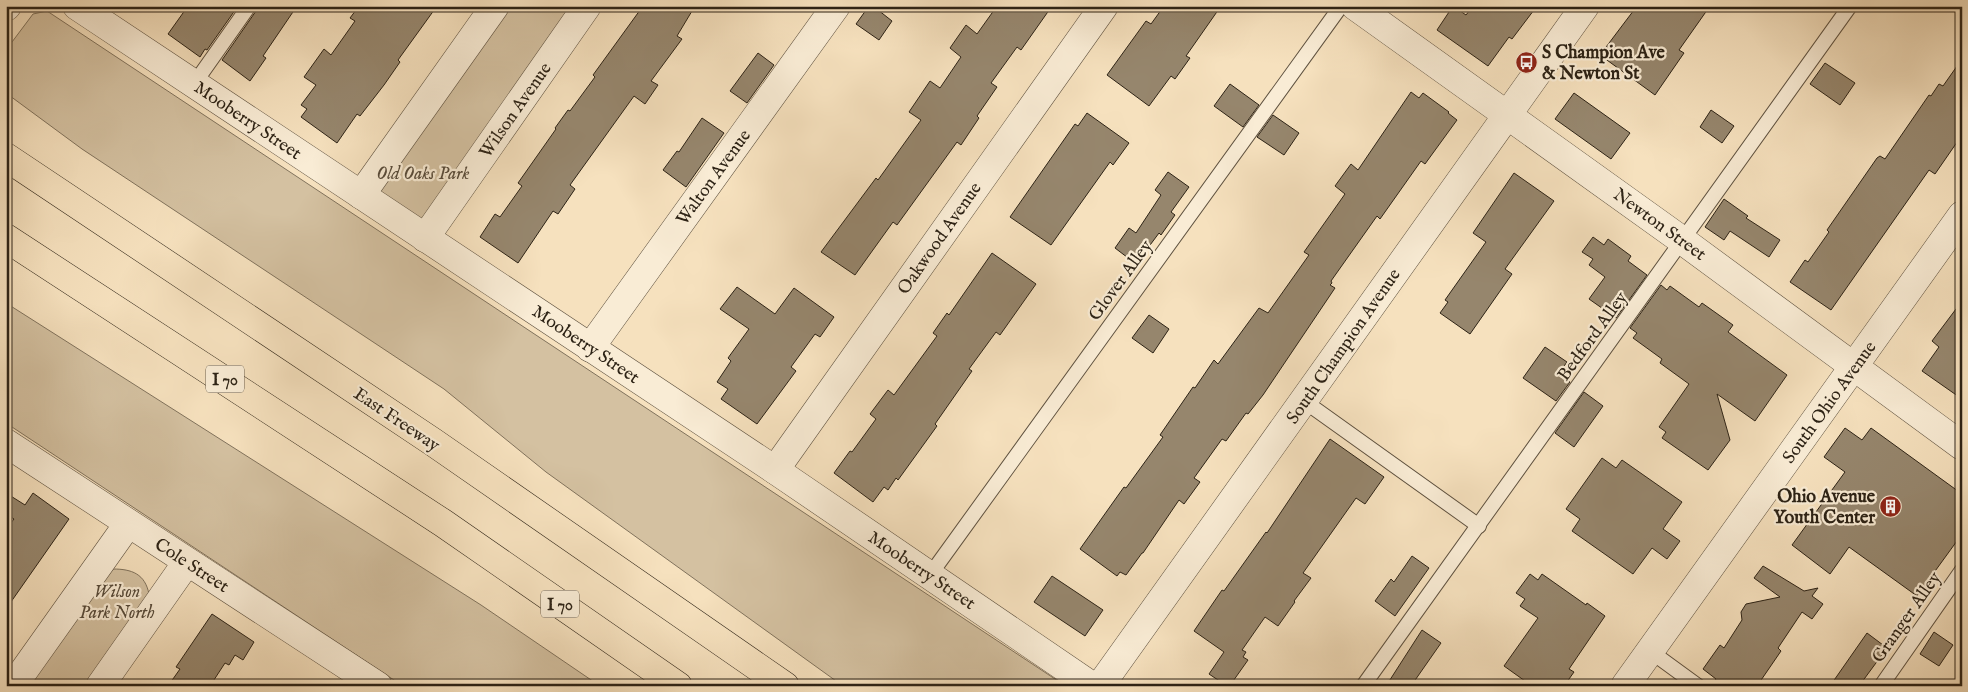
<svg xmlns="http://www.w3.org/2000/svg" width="1968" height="692" font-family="'IM FELL English',serif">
  <rect width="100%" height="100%" fill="#f6e1be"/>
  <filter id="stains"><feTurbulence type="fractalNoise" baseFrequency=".004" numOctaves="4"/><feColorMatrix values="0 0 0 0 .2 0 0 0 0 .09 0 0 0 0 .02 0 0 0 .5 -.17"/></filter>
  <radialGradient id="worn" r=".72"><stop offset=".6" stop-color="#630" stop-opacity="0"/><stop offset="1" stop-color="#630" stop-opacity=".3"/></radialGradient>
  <g fill="#d4c1a1" stroke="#80725c">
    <path d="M501,6H581L425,228L369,191Z"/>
    <path d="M47,11L1058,681L1057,686H843L546,472L444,389L82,149L6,93V50L33,14Z"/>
    <path d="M6,303L481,605L600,686H403L6,423Z"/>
    <path d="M113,569C132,569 145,574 149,594L89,686H24Z"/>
  </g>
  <g fill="#96866d" stroke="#2d2316">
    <path d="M188,6H238L207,50L205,49L200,57L168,34Z"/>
    <path d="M258,6H297L263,56L266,58L250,81L222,60L256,11Z"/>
    <path d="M359,6H437L398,60L400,62L384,85L360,116L357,114L337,143L301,117L307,109L301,105L316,85L304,77L324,49L331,55L355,21L350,18Z"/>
    <path d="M643,6H695L677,36L682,39L651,81L658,85L645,104L634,96L570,185L575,189L558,214L553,211L518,263L480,237L495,214L500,217L522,186L518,183L556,129L555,128L568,110L570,111L595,77L593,75Z"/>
    <path d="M869,6H873L892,21L879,40L856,24Z"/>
    <path d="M997,6H1052L1021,50L1017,47L991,83L997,87L977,116L979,118L961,145L957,142L897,225L893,222L855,275L821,252L876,178L878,180L921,120L909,112L930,81L940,88L961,57L950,48L966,25L977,34Z"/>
    <path d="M1164,6H1221L1186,56L1190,58L1175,79L1171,76L1149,106L1107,75L1146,21L1151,24Z"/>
    <path d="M1453,6L1466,15L1473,6H1537L1512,39L1509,37L1488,66L1437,30Z"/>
    <path d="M1637,6H1710L1679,50L1684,53L1655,95L1600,55Z"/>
    <path d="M758,53L774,65L747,103L730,91Z"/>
    <path d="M1962,59V135L1935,174L1929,170L1831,310L1790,282L1805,260L1808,262L1829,232L1827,230L1877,158L1880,156L1885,159L1929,95L1931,96L1939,84L1943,86Z"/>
    <path d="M1825,63L1855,83L1840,105L1810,84Z"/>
    <path d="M1230,84L1259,105L1243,127L1214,106Z"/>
    <path d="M1411,92L1419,98L1423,93L1449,112L1448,113L1457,120L1425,164L1421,161L1380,219L1377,216L1331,281L1332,283L1330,285L1335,288L1263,395L1248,414L1246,413L1226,441L1222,439L1194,478L1200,482L1184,504L1179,500L1143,553H1142L1126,575L1120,572L1117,576L1080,549L1124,487L1126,488L1163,437L1160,435L1193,387L1195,388L1214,360L1218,364L1259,308L1268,313L1309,255L1304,252L1345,194L1335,186L1351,164L1358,170Z"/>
    <path d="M1574,93L1630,133L1611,159L1555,119Z"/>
    <path d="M1711,110L1734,126L1722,143L1700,127Z"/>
    <path d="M1087,113L1129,143L1113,165L1110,162L1051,245L1010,217L1075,124L1078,126Z"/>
    <path d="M1273,115L1299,133L1284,155L1257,137Z"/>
    <path d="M702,118L724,133L686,187L663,170L677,151L679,152Z"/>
    <path d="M1168,172L1189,187L1171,212L1175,215L1161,235L1159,233L1136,264L1115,248L1129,228L1136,233L1161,195L1155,190Z"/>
    <path d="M1514,173L1554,201L1505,269L1512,274L1470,334L1440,313L1448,302L1445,300L1486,242L1473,233Z"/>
    <path d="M1724,199L1748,216L1746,218L1780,240L1769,257L1730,231L1724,240L1705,227Z"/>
    <path d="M1593,237L1604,245L1608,239L1631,256L1628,261L1647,275L1616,318L1589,299L1605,277L1589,265L1593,259L1582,252Z"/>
    <path d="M992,253L1036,284L1000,335L996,332L969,369L972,371L935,424L937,426L898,480L896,478L888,490L884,487L873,502L834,473L850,451L852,452L876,419L870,414L888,390L894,395L937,336L933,333L947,313L949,315Z"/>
    <path d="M1661,285L1667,290L1670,286L1699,307L1702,303L1733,325L1728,332L1787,375L1755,421L1717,394L1730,440L1708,470L1662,438L1666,432L1659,427L1689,384L1660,363L1662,359L1633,338L1637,333L1630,328Z"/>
    <path d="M737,287L775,314L794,288L834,317L820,337L815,334L791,367L796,371L757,424L721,399L728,389L717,382L731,361L728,358L749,329L720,309Z"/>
    <path d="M1962,301V399L1922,371L1939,347L1932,341Z"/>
    <path d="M1149,315L1169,329L1153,353L1132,338Z"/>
    <path d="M1545,347L1567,362L1558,374L1570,382L1556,401L1523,378Z"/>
    <path d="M1584,392L1603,406L1574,447L1555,433Z"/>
    <path d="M1845,428L1862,440L1871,428L1962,494V534L1917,596L1849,547L1830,574L1792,545L1845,472L1824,457Z"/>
    <path d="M1330,439L1384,477L1365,504L1356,498L1303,573L1311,578L1294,601L1295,602L1278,626L1265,617L1242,650L1246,652L1243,657L1248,660L1231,684L1227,680L1224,684L1209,674L1224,652L1194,631L1222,590L1224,591L1266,532L1267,533Z"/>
    <path d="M1602,458L1616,468L1622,460L1682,502L1663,529L1680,541L1667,559L1652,548L1633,574L1572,531L1580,519L1566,509Z"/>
    <path d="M6,493L25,505L33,493L69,519L6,609V529L14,519L6,514Z"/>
    <path d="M1412,556L1429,568L1395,616L1375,601L1391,579L1394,582Z"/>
    <path d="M1763,566L1804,591L1818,588L1812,596L1823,604L1812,619L1802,612L1778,648L1781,651L1757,686H1711L1716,679L1703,669L1720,645L1724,648L1742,620L1741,612L1746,604L1780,597L1754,578Z"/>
    <path d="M1530,574L1538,580L1542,574L1586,605L1587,603L1605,616L1569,669L1574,672L1564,686H1532L1504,666L1538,618L1520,606L1525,599L1516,593Z"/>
    <path d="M1052,576L1103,610L1085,636L1034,602Z"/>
    <path d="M212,614L254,642L243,660L235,655L229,665L225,663L210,686H168L180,669L176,667Z"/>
    <path d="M1422,630L1441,643L1411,686H1386Z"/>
    <path d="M1934,632L1953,645L1939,666L1920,654Z"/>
    <path d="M1867,633L1887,648L1859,686H1830Z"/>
  </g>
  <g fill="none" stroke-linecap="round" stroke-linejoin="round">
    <defs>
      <g id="service">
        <path d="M194,84L249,6"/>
        <path d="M1304,401L1479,526"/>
        <path d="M930,575L1341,6"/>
        <path d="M1650,651L1698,686"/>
        <path d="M1363,686L1850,6"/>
        <path d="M1881,686L1962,570"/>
      </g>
      <g id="minor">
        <path d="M1355,6L1683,241L1962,446"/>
        <path d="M6,7L7,6"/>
        <path d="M361,195L495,6"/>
        <path d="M425,238L587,6"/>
        <path d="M590,348L836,6"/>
        <path d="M775,470L1104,6"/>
        <path d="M13,686L128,524"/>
        <path d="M100,686L187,562"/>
      </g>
      <g id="tertiary">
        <path d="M77,6L775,470L1092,686"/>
        <path d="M6,443L378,686"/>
        <path d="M1100,686L1585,6"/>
        <path d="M1625,686L1962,215"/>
      </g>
      <g id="motorway">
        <path d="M6,157L433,442L785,686"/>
        <path d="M6,238L443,523L678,686"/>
      </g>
    </defs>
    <use href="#service" stroke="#5f5240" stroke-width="16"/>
    <use href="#minor" stroke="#5f5240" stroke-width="29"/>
    <use href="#tertiary" stroke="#5f5240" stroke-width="29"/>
    <use href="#motorway" stroke="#2d2316" stroke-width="29"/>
    <use href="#service" stroke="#f9ecd5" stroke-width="14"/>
    <use href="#minor" stroke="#f9ecd5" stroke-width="28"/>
    <use href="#tertiary" stroke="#f9ecd5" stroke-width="28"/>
    <use href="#motorway" stroke="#f6e1be" stroke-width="28"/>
  </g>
  <defs>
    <symbol id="bus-disc" viewBox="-11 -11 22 22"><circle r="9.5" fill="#8f2418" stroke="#f9ecd5"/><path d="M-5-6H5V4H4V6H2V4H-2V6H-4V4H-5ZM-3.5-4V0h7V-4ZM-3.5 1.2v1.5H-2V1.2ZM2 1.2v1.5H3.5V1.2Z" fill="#fff"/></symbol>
    <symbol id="building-disc" viewBox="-11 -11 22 22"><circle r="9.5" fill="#8f2418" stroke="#f9ecd5"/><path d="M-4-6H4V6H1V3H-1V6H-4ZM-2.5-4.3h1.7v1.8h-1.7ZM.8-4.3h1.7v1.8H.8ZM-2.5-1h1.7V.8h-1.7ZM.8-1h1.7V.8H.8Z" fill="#fff"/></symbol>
  </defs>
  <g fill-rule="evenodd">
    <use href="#bus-disc" x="1514" y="50" width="25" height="25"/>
    <use href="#building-disc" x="1878" y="494" width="25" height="25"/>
  </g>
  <g text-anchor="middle" stroke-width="4.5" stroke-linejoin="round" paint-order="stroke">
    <g fill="#f9ecd5" stroke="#6a5f4f" stroke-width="1">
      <rect x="206" y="365.5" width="38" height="27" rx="4"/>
      <rect x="541" y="590.5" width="38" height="27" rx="4"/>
    </g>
    <g font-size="16" font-weight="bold" fill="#2d2316">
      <text x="225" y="385">I 70</text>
      <text x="560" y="610">I 70</text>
    </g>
    <g font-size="18" font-weight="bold" fill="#2d2316" stroke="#f9ecd5" text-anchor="start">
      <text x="1542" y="58">S Champion Ave<tspan x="1542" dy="21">&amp; Newton St</tspan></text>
      <text x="1875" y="502" text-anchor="end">Ohio Avenue<tspan x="1875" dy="21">Youth Center</tspan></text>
    </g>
    <g font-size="18" fill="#2d2316" stroke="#f9ecd5">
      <text transform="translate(515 110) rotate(-55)" y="6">Wilson Avenue</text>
      <text transform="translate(248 120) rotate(34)" y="6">Mooberry Street</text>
      <text transform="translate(713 177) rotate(-54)" y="6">Walton Avenue</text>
      <text transform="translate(1660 224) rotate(36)" y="6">Newton Street</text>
      <text transform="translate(939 238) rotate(-55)" y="6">Oakwood Avenue</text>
      <text transform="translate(1120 280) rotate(-54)" y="6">Glover Alley</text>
      <text transform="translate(1592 336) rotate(-54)" y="6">Bedford Alley</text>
      <text transform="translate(586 344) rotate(34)" y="6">Mooberry Street</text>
      <text transform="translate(1343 346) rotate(-55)" y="6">South Champion Avenue</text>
      <text transform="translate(1829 402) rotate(-54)" y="6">South Ohio Avenue</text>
      <text transform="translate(397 419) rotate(34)" y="6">East Freeway</text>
      <text transform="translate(192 565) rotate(33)" y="6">Cole Street</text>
      <text transform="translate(922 570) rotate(34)" y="6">Mooberry Street</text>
      <text transform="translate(1906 617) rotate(-55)" y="6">Granger Alley</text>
    </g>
    <g font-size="18" font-style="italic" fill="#574a39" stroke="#f9ecd5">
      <text x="423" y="179">Old Oaks Park</text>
      <text x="117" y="597">Wilson<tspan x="117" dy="21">Park North</tspan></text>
    </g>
  </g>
  <rect width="1968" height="692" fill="none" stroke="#f6e1be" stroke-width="25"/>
  <rect x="8" y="8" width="1953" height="677" fill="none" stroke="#2d2316" stroke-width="2.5"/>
  <rect x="12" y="12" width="1943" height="667" fill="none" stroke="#2d2316"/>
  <rect width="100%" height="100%" filter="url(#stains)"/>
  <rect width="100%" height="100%" fill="url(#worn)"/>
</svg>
